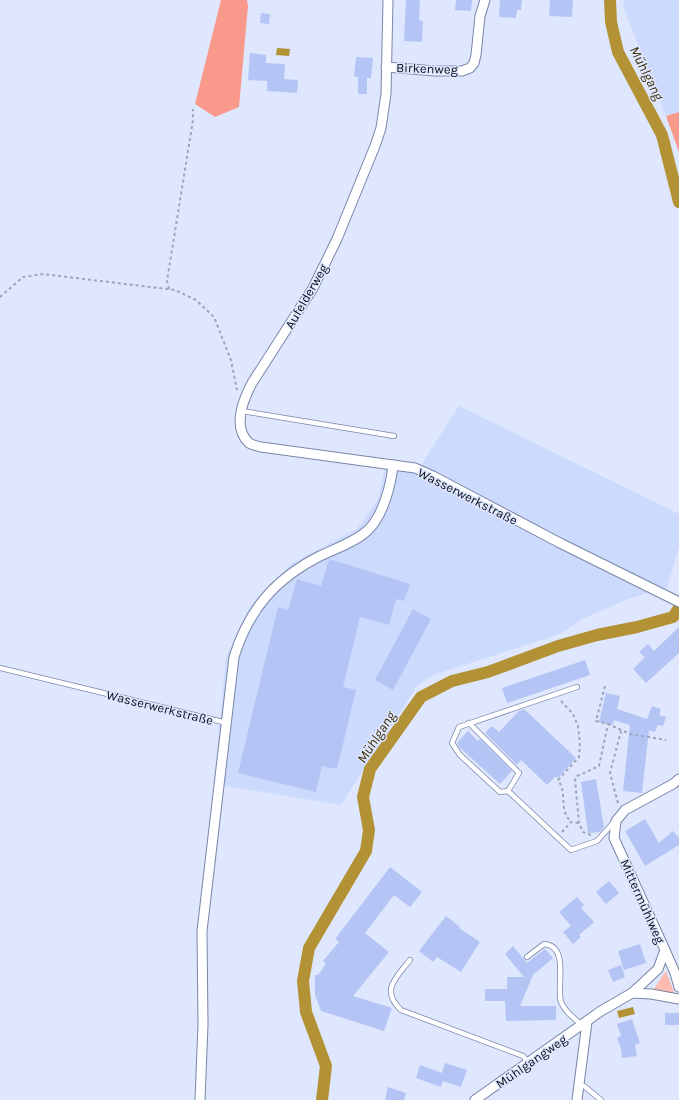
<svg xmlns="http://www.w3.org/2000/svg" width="679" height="1100" font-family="Karla,sans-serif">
  <rect width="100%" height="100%" fill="#dee7fe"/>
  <g fill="#ccdafe">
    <path d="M624,0H679V112L666,116L623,6Z"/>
    <path d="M459,406L679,514V547L667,587L628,599L584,618L560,634L433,675L417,686L341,805L214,784L226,658L250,606L292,563L357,529L378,500L387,459L421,465Z"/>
  </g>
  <path fill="#febbb0" d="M666,971L675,995L653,990Z"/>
  <g fill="#f8998b">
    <path d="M221,0H247L248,6L239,107L215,117L195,104Z"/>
    <path d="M679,112V152L666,116Z"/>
  </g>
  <g fill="#b39235">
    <path d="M277,48L290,49L289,56L276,55Z"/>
    <path d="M633,1007L635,1014L619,1018L617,1011Z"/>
  </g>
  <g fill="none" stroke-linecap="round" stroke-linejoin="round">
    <g stroke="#b39235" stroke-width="12">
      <path d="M610,0L611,22L618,52L662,135L679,202"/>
      <path d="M322,1100L326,1066L306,1012L303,981L309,948L366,851L369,830L363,797L370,769L421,697L452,681L488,672L558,646L597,635L637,627L673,617L679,608"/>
    </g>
  </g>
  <g fill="#b4c5f5">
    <path d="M406,0H420L419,20L423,21L422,42L404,41Z"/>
    <path d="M456,0H472L471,11L455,10Z"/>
    <path d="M500,0H522L521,10H517L516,18L499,17Z"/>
    <path d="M550,0H573L572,17L549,16Z"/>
    <path d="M261,13L270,14L269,24L260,23Z"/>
    <path d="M250,53L266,55V63L285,64L284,79L298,80L297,93L267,91V81L248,80Z"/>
    <path d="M356,57L373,58L371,78H367V94H358V77H354Z"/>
    <path d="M329,559L410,584L404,601L396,599L389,625L360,617L343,687L356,690L337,769L322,766L316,792L238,773L278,607L288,610L297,579L321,586Z"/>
    <path d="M413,609L431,619L393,690L375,680Z"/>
    <path d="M679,627V653L646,683L633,669L645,657L639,652L648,644L654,651Z"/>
    <path d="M585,660L590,675L507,703L502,688Z"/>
    <path d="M606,693L620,696L617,709L647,719L652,706L661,709L659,715L666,717L663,726L658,725L655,732L649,730L642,793L623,791L630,725L614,720L613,725L599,722Z"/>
    <path d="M524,709L576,758L559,777H555L547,785L521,760L517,765L485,733L492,726L499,732L519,711Z"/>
    <path d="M468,731L478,741L480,739L512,771L500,784L459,747L457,743Z"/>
    <path d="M596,779L604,827L600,832L588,833L581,782Z"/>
    <path d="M645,819L659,843L673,831L679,838V845L645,866L625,831Z"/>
    <path d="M390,867L422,892L410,907L394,895L365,933L389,952L353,996L392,1008L384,1031L321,1011L315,995V975H318L326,964L323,961L339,942L335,939Z"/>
    <path d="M609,881L619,893L606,904L596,892Z"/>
    <path d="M577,897L584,905L581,908L594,922L579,935L581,937L573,944L563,932L571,926L559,912Z"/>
    <path d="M446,916L460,927L459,928L480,942L461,972L437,957L433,962L419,951Z"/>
    <path d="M640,944L646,963L624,970L618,951Z"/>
    <path d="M513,946L527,963L545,949L553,958L533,975L520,1006H556V1020L506,1021L505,1001H485V989H507V977H524L505,954Z"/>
    <path d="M621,965L625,977L613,982L608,970Z"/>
    <rect x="665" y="1013" width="14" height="12"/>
    <path d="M632,1019L640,1043L635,1045L637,1056L622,1058L621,1049L617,1038L621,1036L617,1024Z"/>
    <path d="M445,1063L467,1070L461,1087L443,1081L441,1087L416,1078L420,1065L442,1073Z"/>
    <path d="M388,1087L406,1093L404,1100H385Z"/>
  </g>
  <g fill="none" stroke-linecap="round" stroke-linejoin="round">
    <defs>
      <g id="service">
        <path d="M242,411L394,436"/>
        <path d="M0,668L227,723"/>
        <path d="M577,687L459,727L452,743L460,755L500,792L508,791L571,850L597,841L614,822"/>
        <path d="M469,723L519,773L508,791"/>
        <path d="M527,957L544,944C570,946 556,986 561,1002C565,1012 574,1018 582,1025"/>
        <path d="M410,960C396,978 380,990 401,1010L523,1056L528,1062"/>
        <path d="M579,1086H584L601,1100"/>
      </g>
      <g id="minor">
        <path d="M388,0L386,94L381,128L375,146L337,239L313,288L252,383C243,400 232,427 249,443C252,445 257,446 261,447L415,468L433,476L560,543L679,602"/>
        <path d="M386,67L435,71H462L470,68L474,63L476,55L480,16L485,0"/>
        <path d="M665,950L675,973L679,987"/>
        <path d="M632,993L658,969L665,950L614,838L616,821L625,810L673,784L679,779"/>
        <path d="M200,1100L203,1025L202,931L234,657C249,609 275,579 320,556C335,549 357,541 368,530C383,516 391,485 393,465"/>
        <path d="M475,1100L601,1011L632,993L651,994L679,999"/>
        <path d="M577,1100L587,1022"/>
      </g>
    </defs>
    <use href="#service" stroke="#7986a9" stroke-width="6"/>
    <use href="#minor" stroke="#7986a9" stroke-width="11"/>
    <g stroke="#9da5b8" stroke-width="2" stroke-dasharray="3 3" stroke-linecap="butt">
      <path d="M169,289L167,281L193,120V109"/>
      <path d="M0,297L23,277L43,274L175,290L196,300L214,317L231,360L237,390"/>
      <path d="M605,686L596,721L608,724L630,734L666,740"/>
      <path d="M561,701L573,714L578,726L580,743L579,757L558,780C568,794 558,809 571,822"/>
      <path d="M618,803L610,773L621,731"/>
      <path d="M562,832L571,822L579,823"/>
      <path d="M591,835L583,832L579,823L575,780L577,776L599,766L608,724"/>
    </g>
    <use href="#service" stroke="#fff" stroke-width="4.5"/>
    <use href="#minor" stroke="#fff" stroke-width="9"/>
  </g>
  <g text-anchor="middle" stroke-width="3" stroke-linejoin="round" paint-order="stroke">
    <g font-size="13" fill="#0b101c" stroke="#dee7fe">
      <text transform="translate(427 68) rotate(2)" y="5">Birkenweg</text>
      <text transform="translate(306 296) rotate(-60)" y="5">Aufelderweg</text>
      <text transform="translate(468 496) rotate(27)" y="5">Wasserwerkstraße</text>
      <text transform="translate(160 707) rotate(14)" y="5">Wasserwerkstraße</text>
      <text transform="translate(643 901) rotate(66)" y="5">Mittermühlweg</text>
      <text transform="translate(531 1061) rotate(-35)" y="5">Mühlgangweg</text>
    </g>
    <g font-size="14" font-style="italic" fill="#3c2e05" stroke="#dee7fe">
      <text transform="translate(647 73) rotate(63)" y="5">Mühlgang</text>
      <text transform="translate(376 737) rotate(-57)" y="5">Mühlgang</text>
    </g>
  </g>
</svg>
